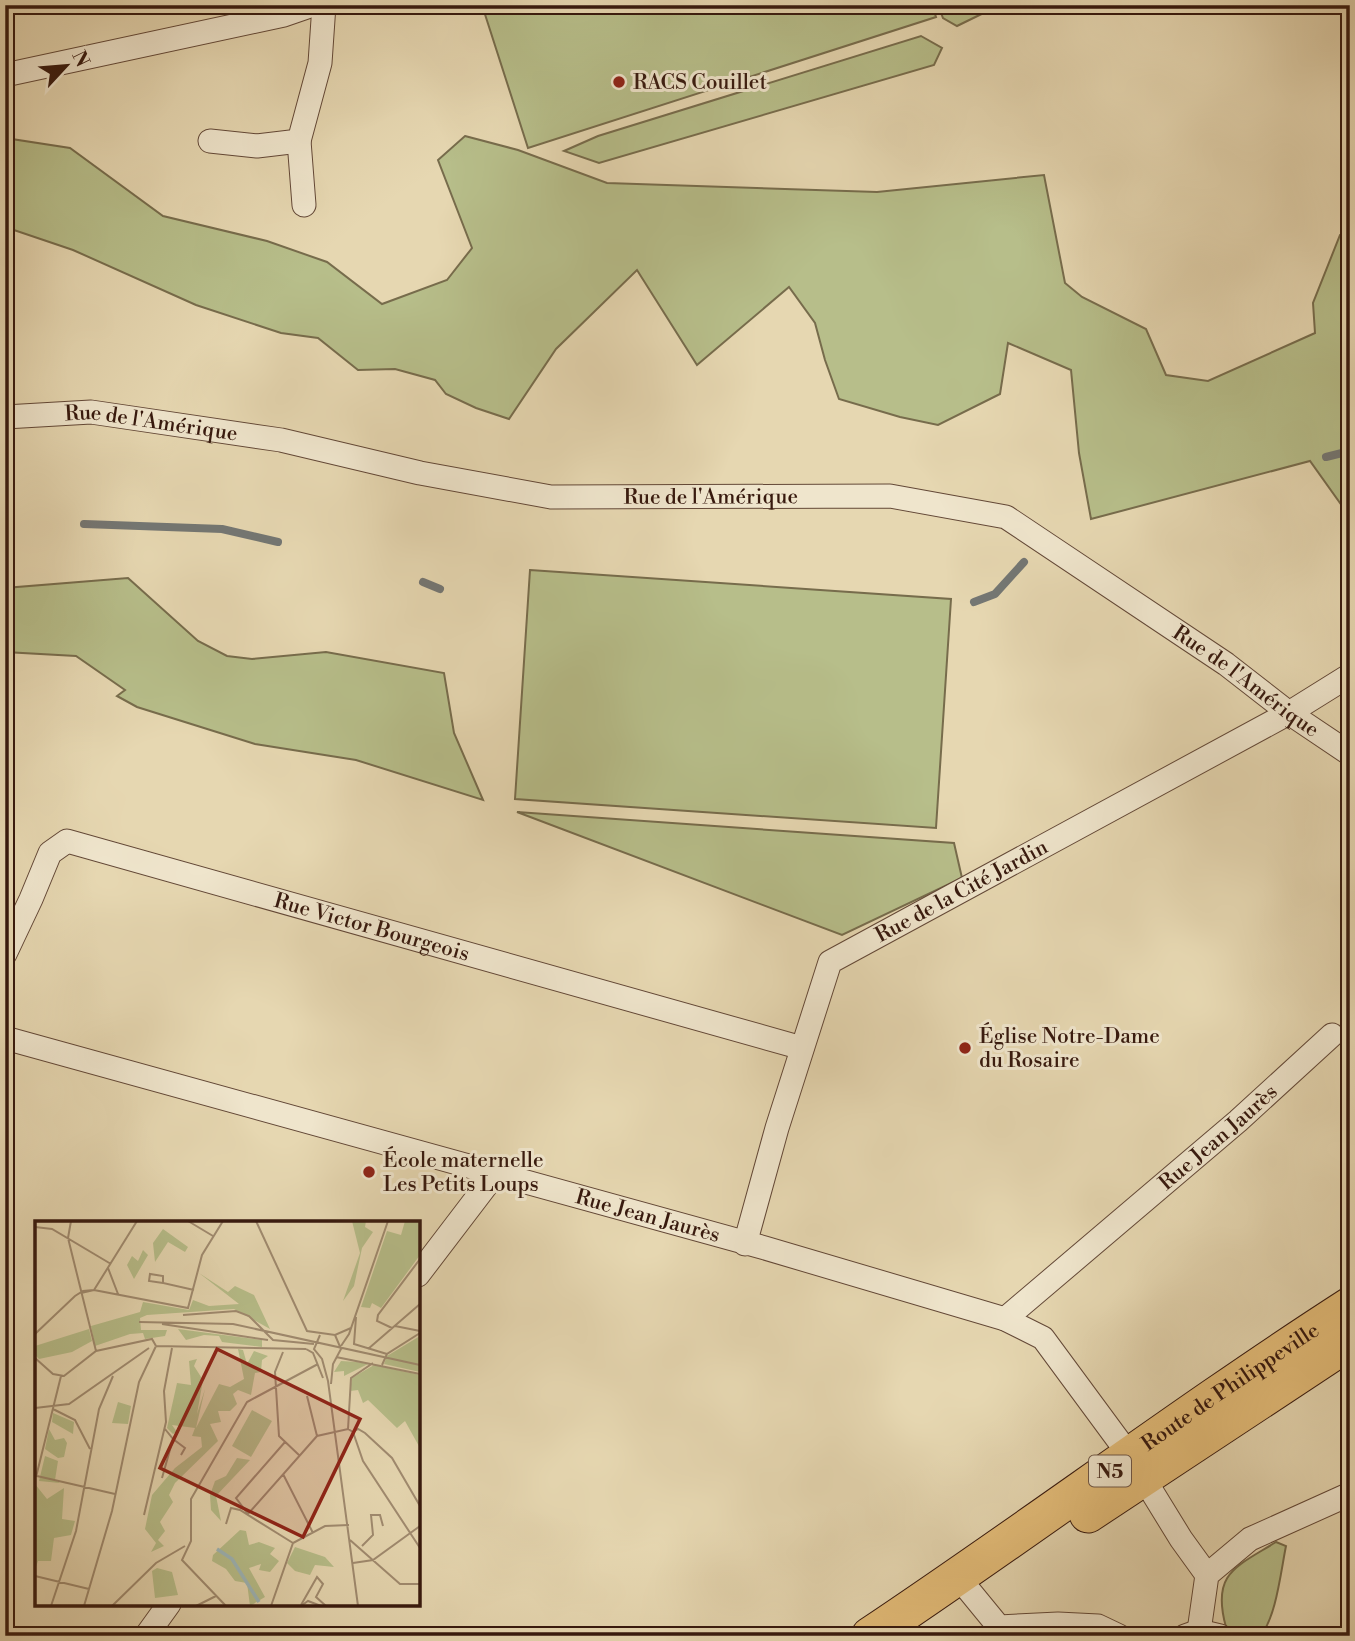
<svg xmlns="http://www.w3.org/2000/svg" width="1355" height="1641" font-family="'Libre Bodoni',serif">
  <rect width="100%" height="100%" fill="#e6d7b1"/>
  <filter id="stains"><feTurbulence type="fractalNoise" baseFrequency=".00286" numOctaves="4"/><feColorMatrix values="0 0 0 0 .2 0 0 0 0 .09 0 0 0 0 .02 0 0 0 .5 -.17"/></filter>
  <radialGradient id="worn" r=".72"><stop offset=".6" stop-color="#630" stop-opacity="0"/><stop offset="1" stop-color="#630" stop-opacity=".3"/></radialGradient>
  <g fill="#b7be8a" stroke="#776c4c" stroke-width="2">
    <path d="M482,5H932L936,17L528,148Z"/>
    <path d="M938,5H1000L957,26L943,18Z"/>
    <path d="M921,36L942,48L934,65L599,163L564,151L598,136Z"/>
    <path d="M465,136L518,150L607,183L877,192L1044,175L1065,283L1082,297L1146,329L1166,375L1208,381L1315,333L1313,303L1340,235L1350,231V508L1345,510L1310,461L1091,519L1079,453L1071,370L1008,343L1000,394L938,425L900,417L839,399L825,360L815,323L789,287L697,365L637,270L556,349L509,419L476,408L446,394L435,380L395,369L358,370L318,338L281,333L196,305L73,250L5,227V138L70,148L163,216L267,241L327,262L382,304L447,280L472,248L438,160Z"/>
    <path d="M530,570L951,599L936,828L515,799Z"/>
    <path d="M128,578L198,641L227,656L252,659L326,652L444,673L454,733L483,800L356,760L255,744L137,707L117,696L125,690L76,656L5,652V588Z"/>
    <path d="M517,812L954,843L962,878L842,935Z"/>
    <path d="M1276,1542L1286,1546C1281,1570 1276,1619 1260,1636H1249L1226,1627C1211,1573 1236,1567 1276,1542Z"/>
  </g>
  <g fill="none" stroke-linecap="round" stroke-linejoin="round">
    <g stroke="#747774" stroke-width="8">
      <path d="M1326,457L1350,451"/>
      <path d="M84,524L222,529L278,542"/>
      <path d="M423,582L440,589"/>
      <path d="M974,602L995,594L1024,562"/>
    </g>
    <defs>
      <g id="minor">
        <path d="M5,75L284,15L313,5"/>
        <path d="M210,141L257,146L299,141L320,63L324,5"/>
        <path d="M299,141L304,205"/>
        <path id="s1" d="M5,417L91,412L281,440L420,473L551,497L890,496L1006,517L1226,664L1289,713L1350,754"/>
        <path id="s2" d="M5,954L31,899L50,853L67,841L802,1048"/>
        <path id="s3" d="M5,1038L765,1248L1005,1319L1043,1338L1130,1456L1181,1539L1207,1575"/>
        <path id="s4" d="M745,1244L777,1128L830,962L1289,713L1350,675"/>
        <path d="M418,1275L495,1174"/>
        <path id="s5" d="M1005,1319L1238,1121L1332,1035"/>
        <path d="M958,1577L999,1627L1058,1624L1098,1626L1119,1636"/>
        <path d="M1199,1631L1207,1575L1250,1539L1350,1494"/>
        <path d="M146,1636L169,1604"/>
        <path d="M1185,1636L1199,1631L1220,1636"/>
      </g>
      <g id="primary">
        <path d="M1088,1514L1350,1341"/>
        <path id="s6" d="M870,1636C1032,1528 1187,1411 1350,1306"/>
      </g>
    </defs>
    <use href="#minor" stroke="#634837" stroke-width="25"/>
    <use href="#primary" stroke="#37190e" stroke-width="39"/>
    <use href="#minor" stroke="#efe5cc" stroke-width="23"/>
    <use href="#primary" stroke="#e3bc78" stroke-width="37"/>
  </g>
  <g fill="#8f2418" stroke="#efe5cc" stroke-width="2.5">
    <circle cx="619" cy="82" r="7"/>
    <circle cx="965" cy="1048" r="7"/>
    <circle cx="369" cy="1172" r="7"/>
  </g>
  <g text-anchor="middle" stroke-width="6" stroke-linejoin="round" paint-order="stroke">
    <rect fill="#efe5cc" stroke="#6e5647" stroke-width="2" x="1089" y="1455.5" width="42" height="31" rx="5"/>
    <g font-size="19" font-weight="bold" fill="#37190e">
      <text x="1110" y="1478">N5</text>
    </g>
    <g font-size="21" fill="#37190e" stroke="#efe5cc" text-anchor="start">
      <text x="633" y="89">RACS Couillet</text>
      <text x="979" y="1043">Église Notre-Dame<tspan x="979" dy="24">du Rosaire</tspan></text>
      <text x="383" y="1167">École maternelle<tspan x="383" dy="24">Les Petits Loups</tspan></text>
    </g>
    <g font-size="21" fill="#37190e" stroke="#efe5cc">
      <text dy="7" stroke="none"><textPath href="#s1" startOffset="147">Rue de l'Amérique</textPath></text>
      <text dy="7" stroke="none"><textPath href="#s1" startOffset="714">Rue de l'Amérique</textPath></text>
      <text dy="7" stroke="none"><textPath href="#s1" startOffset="1302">Rue de l'Amérique</textPath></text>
      <text dy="7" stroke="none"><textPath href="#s4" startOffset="444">Rue de la Cité Jardin</textPath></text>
      <text dy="7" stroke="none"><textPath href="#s2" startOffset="448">Rue Victor Bourgeois</textPath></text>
      <text dy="7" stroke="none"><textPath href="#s5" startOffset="280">Rue Jean Jaurès</textPath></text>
      <text dy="7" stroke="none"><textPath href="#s3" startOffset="667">Rue Jean Jaurès</textPath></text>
      <text dy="7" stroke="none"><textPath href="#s6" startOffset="438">Route de Philippeville</textPath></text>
    </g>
  </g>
  <g transform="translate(35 1221)">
    <rect width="385" height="385" fill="#e6d7b1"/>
    <path d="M317,0H331L330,6L338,11L327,27L319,65L308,80L325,32ZM370,0H385V34L346,87L337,82L335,87L326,86L352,10L366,14ZM128,8L153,26L150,31L133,21L120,41L118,22ZM108,29L113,34L99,58L92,44L97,35L103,40ZM164,52L193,71L200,65L219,74L235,108L199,88L112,94L105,97L106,109H132L130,115L110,118L108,112L95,113L60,125L56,105L105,91L108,81L154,89L158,79L174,85L204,83ZM54,108L57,120L37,131L4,138L0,134V125ZM143,108L227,119V126L187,121L184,115L169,114L151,119ZM385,115V151L349,143L352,135ZM203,128L208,129L212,143L219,130L233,135L227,139L226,151L220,152L216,174L203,169L198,173L202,183L195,190H183L186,201L175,203L183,220L140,262L134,274L138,281L125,301L130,310L123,319L129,325L116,331L121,322L110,308L117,274L140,247L167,226L166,216L157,215L160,207L137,204L142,211L138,213L132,207L142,162L156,164L154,140L162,138L159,145L168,159L162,193L170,168L161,207L184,163L195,166L209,158ZM306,140L322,141L333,143L309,155V150L299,151ZM339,144L385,154V227L370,200L362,207L333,179L328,182L323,169L315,170L317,157ZM83,181L96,185L93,203L77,202ZM217,189L237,200L216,236L197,225ZM18,192L39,201L38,213L17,201ZM14,208L20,219L29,217L32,222L29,236L23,237L10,228ZM10,235L23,240L20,259L25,262L4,260ZM202,237L215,239L181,275L186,300L176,289L175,274L180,260L191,255ZM0,263L12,278L29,267L27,298L40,300L36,314L19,317L16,340H3L0,349ZM205,309L211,310L214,324L224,321L240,327L235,333L244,340L235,351L224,349L226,343L214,347L230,376L215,385L212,362L200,360L191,348L177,340L178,334ZM260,326L290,336L299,346L280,344L275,354L260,350L252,342ZM122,347L137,351L143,374L120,377L117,350Z" fill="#b7be8a"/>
    <path fill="none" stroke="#9db6b8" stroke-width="3.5" d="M182,328L197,338L224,381"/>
    <path fill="none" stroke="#a08b70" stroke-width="2" d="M36,0L33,17L61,130M102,0L59,69L153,87L167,34L188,0M153,0L178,15M221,0L272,110L300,114L316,107M0,6L17,8L76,43M73,47L83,73M128,62L114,60L115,53L128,55V62L159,69M148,94L201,90L214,95L238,119L279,123M321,96L319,123L352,133M104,101L198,103L385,144M127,103L233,119M360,105L385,110M357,107L342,100L343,94L385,38M0,113L40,75L48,70L59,69L46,72M285,114L279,128L287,138L293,160L323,385M121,125L271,128M306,125L314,113L353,0M271,128L278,132L288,157M333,128L385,83M248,131L240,151L244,215L265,235M301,136L385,153M0,137L18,153L29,155L61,130L117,118L121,125M347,144L352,133L385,112M296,163L298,143L306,128L300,114M272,175L282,215M0,187L34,183L114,127M18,188L40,199L55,228M313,208L316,157L338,142M318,211L328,240L385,327M318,211L323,208L330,212L357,237L385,285M138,218L150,227L146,234M250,221L201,277L213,293L282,215L313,208L318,211M248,253L278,312M2,255L80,273M1,256L26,155M127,257L138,218L130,208M109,294L131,201L129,170L137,127M191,303L196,287L205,289L258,322M315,319L365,363H385M327,325L338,314L336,294H345L348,305M318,342L338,339L385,305M0,355L54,368M266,384L282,356L288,363L281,376L291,385M16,385L41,310L64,188L78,155M49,385L77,290L104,161L121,125M77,385L121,342L150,325M161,385L181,375M191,385L147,339L156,320V278L212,181L283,143M236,385L258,322L290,305L314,304M266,385L273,380L286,385"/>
    <path fill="#8f2418" fill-opacity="0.15" stroke="#8f2418" stroke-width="3.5" d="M182,128L325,198L268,316L125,247Z"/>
    <rect width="385" height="385" fill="none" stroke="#37190e" stroke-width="3.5"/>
  </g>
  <rect width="1355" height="1641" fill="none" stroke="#e6d7b1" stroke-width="28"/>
  <rect x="7" y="7" width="1341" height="1627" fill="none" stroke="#37190e" stroke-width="3.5"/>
  <rect x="14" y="14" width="1327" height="1613" fill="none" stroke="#37190e" stroke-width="2"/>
  <g transform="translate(66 66) rotate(64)" stroke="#efe5cc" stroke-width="5" paint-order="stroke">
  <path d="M0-5L12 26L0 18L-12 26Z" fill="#37190e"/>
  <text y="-10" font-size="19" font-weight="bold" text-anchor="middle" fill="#37190e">N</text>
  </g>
  <rect width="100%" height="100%" filter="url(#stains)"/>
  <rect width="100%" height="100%" fill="url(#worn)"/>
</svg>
